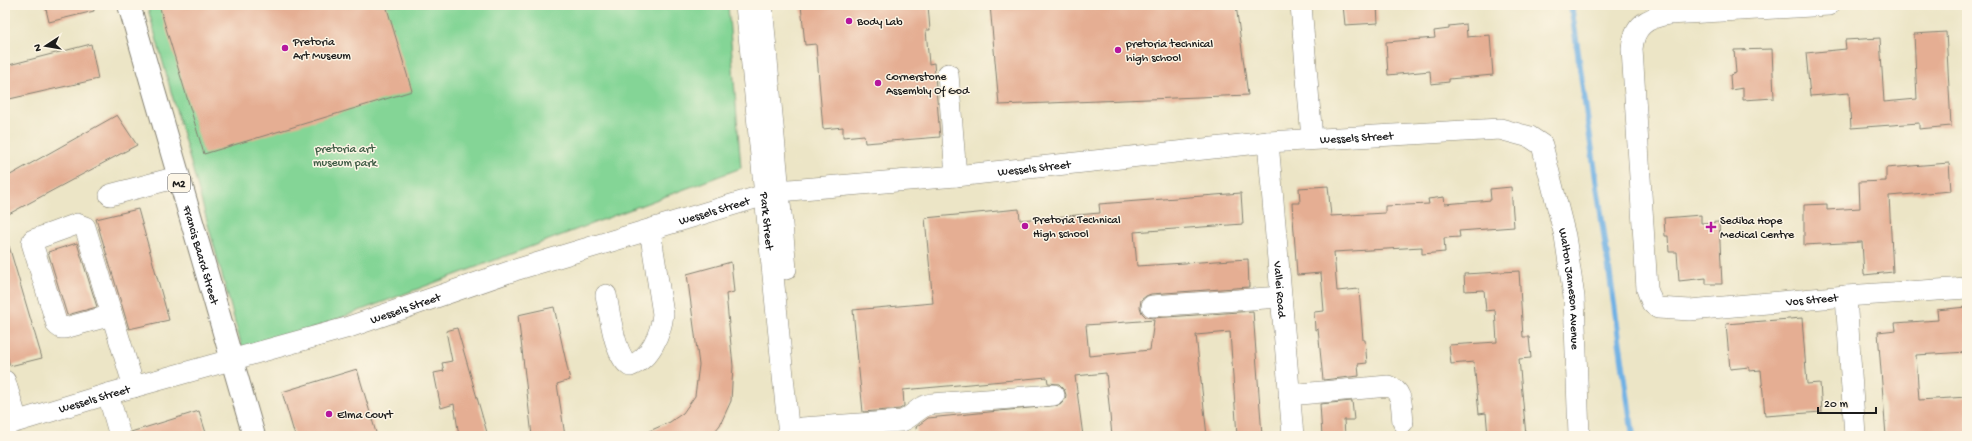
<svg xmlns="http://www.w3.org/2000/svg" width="1972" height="441" font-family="'Gochi Hand',sans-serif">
  <rect width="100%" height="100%" fill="#fcf5e5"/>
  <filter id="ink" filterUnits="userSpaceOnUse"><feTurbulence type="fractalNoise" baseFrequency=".025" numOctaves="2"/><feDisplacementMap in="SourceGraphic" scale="8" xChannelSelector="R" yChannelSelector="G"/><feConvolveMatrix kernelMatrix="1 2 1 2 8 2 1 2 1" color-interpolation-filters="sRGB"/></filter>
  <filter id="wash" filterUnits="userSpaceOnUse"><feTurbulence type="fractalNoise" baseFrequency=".012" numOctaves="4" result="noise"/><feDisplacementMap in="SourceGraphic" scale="16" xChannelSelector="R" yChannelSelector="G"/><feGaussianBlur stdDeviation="0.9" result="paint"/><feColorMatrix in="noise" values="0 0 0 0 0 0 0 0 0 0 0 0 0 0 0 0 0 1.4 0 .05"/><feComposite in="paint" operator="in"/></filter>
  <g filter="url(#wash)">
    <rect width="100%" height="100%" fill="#ece5c6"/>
    <path fill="#84d596" stroke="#507859" d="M147,5H728L741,168L244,354Z"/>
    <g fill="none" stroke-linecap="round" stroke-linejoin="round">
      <path stroke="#6fb1e4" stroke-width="6" d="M1571,5L1633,436"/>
    </g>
    <g id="blocks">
      <g fill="#e5ae93" fill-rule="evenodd">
        <path d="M45,5H93L94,11L49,22Z"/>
        <path d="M159,5H386L412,91L204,154Z"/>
        <path d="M801,5H928L930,30H926L929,64L934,63L940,137L865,143L864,135L843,137V127L823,129L816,44L805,45Z"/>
        <path d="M990,5H1236L1248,95L999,105Z"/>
        <path d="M1343,5H1377L1378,23L1345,25Z"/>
        <path d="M1466,24L1467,37L1490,35L1493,75L1449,79V82L1431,84L1430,71L1388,75L1386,42L1435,38L1434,31L1449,29V26Z"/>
        <path d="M1946,32L1951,126L1919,129V123L1851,128L1849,93L1810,96L1806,53L1846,49L1845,40L1880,38L1884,102L1917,99L1914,34Z"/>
        <path d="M91,44L98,79L5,100V66Z"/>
        <path d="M1772,49L1774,98L1743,100V88L1731,90L1730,75L1736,73L1734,50Z"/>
        <path d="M117,115L137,145L5,216V178Z"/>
        <path d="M1949,163L1951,191L1889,196L1893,272L1864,275L1862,242L1804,245V205L1827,204V210L1860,208L1859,182L1886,181V168Z"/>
        <path d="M1328,186L1331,216L1385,213V206L1429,204L1428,199L1444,197L1445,204L1491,200L1490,189L1511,187L1514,227L1459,231L1460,237L1444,238L1445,252L1422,254V247L1334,252L1337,291L1359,289L1363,340H1365L1367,363L1358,364L1359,376L1323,380L1318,329L1315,330L1314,312L1324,311L1321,273L1297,275L1292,203H1300L1299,188Z"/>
        <path d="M1241,193L1243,224L1134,232L1137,266L1248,259L1249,287L1151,294L1146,296L1141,300L1140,307L1142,313L1146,317L1153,318L1253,311L1262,436H1237L1230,332L1196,335L1207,436H1112L1106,373L1075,376L1083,436H917L916,427L928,418L1060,405L1065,400L1066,395L1064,389L1059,384L1048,383L1047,377L903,390L904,406L900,409L863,412L853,310L933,303L925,218L1019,209L1020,220L1100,213L1099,204ZM1154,320L1150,350L1089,356L1086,325Z"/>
        <path d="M138,209L169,320L129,329L96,219Z"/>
        <path d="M1701,215V223L1719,222L1722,284H1706V278L1679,281L1677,252H1669L1668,236H1665L1664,218Z"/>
        <path d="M77,243L97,307L67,315L48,252Z"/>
        <path d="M9,246L42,358L10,366L5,348V247Z"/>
        <path d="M731,262L734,292L726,294L733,366L731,401L720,425L711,436H638L670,422L683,413L695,396L699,365L687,274Z"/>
        <path d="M1519,271L1523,337H1529L1531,358L1519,359L1526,436H1488L1486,413L1479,414L1474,362L1451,364L1449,345L1497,342L1495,310L1486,311L1484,290L1465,291L1464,274Z"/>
        <path d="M554,307L570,380L557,384L565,436H532L518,315Z"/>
        <path d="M1966,307L1967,352L1916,355L1919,400L1967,397V436H1886L1878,332L1896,330L1895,323L1938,320L1937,310Z"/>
        <path d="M1802,318L1807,384L1820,383L1822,412L1765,416L1761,370L1749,371V367L1730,369L1726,324Z"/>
        <path d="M457,328L488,436H459L454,404L441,408L434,373L444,371L442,363L452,361L446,331Z"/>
        <path d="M357,369L377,436H295L282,392Z"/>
        <path d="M1352,401L1354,420H1344L1345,436H1322L1320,404Z"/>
        <path d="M199,411L207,436H132L131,432Z"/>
      </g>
    </g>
  </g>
  <g filter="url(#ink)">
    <use href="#blocks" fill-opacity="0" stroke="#848071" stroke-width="1"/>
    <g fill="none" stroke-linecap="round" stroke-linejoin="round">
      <defs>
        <g id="minor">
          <path id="s1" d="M746,5L789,436"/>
          <path d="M762,5L786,269"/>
          <path d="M1301,5L1312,139"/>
          <path id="s2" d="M1829,5L1669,14C1647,18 1634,25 1632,49L1647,289L1652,303L1658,308L1690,310L1846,296L1967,288"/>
          <path d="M948,74L956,176"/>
          <path id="s3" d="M1268,142L1293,436"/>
          <path d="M110,195L178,177"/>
          <path d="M606,295C610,314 614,356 630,366C650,359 661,334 663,314L650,230"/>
          <path d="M1846,296L1855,436"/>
          <path d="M1152,306L1281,297"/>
          <path d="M112,315L65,328H61L57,325L32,243L33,240L77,224L85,227L134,387"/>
          <path d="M5,381L17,421"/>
          <path d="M108,394L120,436"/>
          <path d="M1289,395L1388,386C1404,391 1401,408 1403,422"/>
          <path id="s4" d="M5,425L108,394L346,328L515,270L778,191L956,176L1268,142L1500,129L1530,137L1542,145L1565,236L1574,297L1579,436"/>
          <path d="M802,428L902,421C914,416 918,406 931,404L1054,395"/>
        </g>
        <g id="major">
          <path id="s5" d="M129,5L254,436"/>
        </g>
      </defs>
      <use href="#minor" stroke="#848071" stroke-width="22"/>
      <use href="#major" stroke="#848071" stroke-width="24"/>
      <use href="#minor" stroke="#fff" stroke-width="21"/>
      <use href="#major" stroke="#fff" stroke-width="22"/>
    </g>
  </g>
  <g fill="#b5179e" stroke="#fcf5e5" stroke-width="1.5">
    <circle cx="849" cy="21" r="4"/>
    <circle cx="285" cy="48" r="4"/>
    <circle cx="1118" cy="50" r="4"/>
    <circle cx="878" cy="83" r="4"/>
    <circle cx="1025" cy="226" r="4"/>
    <path d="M1709 221h4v4h4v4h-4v4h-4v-4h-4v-4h4z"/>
    <circle cx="329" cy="414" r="4"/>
  </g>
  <g text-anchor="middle" stroke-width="3" stroke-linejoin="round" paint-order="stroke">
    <rect fill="#fcf5e5" stroke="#5f5d58" stroke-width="1" x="168" y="174" width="22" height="18" rx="3"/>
    <g font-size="11" font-weight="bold" fill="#1c1c1c">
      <text x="179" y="187">M2</text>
    </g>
    <g font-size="12" fill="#1c1c1c" stroke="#fcf5e5" text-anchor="start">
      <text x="857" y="25">Body Lab</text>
      <text x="293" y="45">Pretoria<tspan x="293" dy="14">Art Museum</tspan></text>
      <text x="1126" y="47">pretoria technical<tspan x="1126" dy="14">high school</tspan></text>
      <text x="886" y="80">Cornerstone<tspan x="886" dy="14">Assembly Of God</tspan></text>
      <text x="1033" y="223">Pretoria Technical<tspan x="1033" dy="14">High school</tspan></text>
      <text x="1720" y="224">Sediba Hope<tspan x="1720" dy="14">Medical Centre</tspan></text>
      <text x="337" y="418">Elma Court</text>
    </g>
    <g font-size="12" fill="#1c1c1c" stroke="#fcf5e5">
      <text dy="4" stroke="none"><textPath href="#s4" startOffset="1389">Wessels Street</textPath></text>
      <text dy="4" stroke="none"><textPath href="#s4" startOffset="1065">Wessels Street</textPath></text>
      <text dy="4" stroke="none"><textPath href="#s4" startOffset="741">Wessels Street</textPath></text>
      <text dy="4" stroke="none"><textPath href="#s1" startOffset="217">Park Street</textPath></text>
      <text dy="4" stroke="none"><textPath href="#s5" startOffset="260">Francis Baard Street</textPath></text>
      <text dy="4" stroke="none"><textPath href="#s3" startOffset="148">Vallei Road</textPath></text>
      <text dy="4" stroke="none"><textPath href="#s4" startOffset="1725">Walton Jameson Avenue</textPath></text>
      <text dy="4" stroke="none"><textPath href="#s2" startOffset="634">Vos Street</textPath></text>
      <text dy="4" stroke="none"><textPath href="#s4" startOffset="417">Wessels Street</textPath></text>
      <text dy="4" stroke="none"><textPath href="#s4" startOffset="93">Wessels Street</textPath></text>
    </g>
    <g font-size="12" fill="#405d47" stroke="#fcf5e5">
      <text x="345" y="152">pretoria art<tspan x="345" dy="14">museum park</tspan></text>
    </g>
  </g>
  <rect width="1972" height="441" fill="none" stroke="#fcf5e5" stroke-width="20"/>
  <g transform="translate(46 46) rotate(258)" stroke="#fcf5e5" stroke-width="3" paint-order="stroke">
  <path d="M0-3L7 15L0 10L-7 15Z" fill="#1c1c1c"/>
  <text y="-6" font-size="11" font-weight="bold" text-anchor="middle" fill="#1c1c1c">N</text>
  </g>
  <path d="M1818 407v6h58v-6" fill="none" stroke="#1c1c1c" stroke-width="2"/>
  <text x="1824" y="407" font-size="12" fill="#1c1c1c" stroke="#fcf5e5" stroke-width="3" paint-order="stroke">20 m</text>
</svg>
